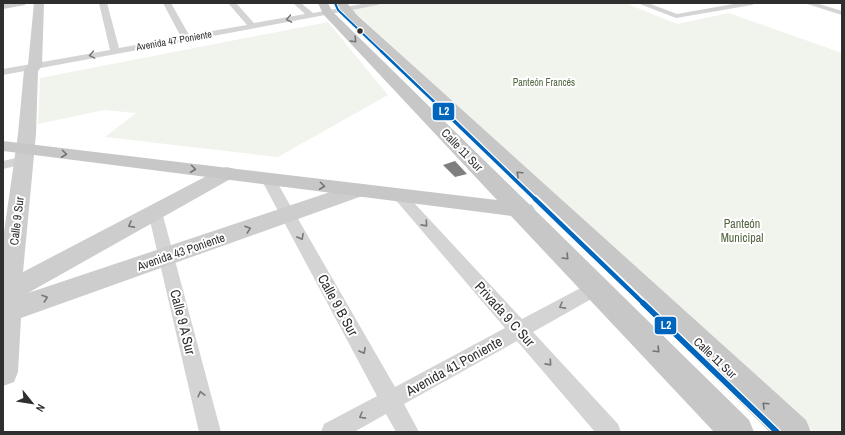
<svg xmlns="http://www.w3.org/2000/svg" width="845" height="435" font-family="'Archivo Narrow',sans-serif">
  <rect width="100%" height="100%" fill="#fff"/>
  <g fill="#f1f4ed">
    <path d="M388,3H625L677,24L729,13L842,53V432H814L547,190L356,13H351L350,10Z"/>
    <path d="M328,22L388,95L278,157L105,137L136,113L104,110L38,124L40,78Z"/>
  </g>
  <path fill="#7f7f7f" d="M455,161L467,174L455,177L443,165Z"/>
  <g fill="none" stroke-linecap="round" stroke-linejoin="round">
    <g fill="#d4d4d4" fill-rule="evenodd">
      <path d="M99,3H107L119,48L181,37L163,3H171L189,35L247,25L228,3H236L254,23L305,14L293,3H301L313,13L367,3H382L378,5L352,10L3,75V69L110,50Z"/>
      <path d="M637,3H648L677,14L739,3H756L752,5L676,18Z"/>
      <path d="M804,3H816L842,11V15Z"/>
      <path d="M24,156L29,157L30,160L29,163L3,169V161Z"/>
      <path d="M268,175L273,176L275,179L395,387L505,328L394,198L392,195L394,192L399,191L404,192L522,319L590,283L596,281L602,283L605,288L602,293L533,332L618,424L621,432H595L517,341L404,404L419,432H396L386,414L354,432H321L324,424L377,396L261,179L263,176Z"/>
      <path d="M155,207L160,209L162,212L221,432H199L148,212L150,209Z"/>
    </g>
    <g fill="#cdcdcd" fill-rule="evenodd">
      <path d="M3,3H26L25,5L3,9Z"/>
      <path d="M34,3H44L42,66L38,71L36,134L23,272L220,169L227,167L234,169L237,173L234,177L28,293L351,185L358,184L365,185L368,190L365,195L21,318L18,372L14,382L3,386V239L18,134L24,70L28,65Z"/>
    </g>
    <g fill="#c7c7c7" fill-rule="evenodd">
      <path d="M318,3H328L332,11L529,204L532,205L535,210L749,420L754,432H714L511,216L3,151V141L497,200L323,14Z"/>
      <path d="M336,3H347L357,15L806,420L811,432H770L349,19Z"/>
    </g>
    <defs>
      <path id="bus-1-far4" d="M335,3L338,10L382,52"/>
      <path id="bus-1-far3" d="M381,51L450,117"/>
      <path id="bus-1-far2" d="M449,116L536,200"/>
      <path id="bus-1-far1" d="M535,199L644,304"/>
      <path id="bus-1" d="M643,303L777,432"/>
    </defs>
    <use href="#bus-1-far4" stroke="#fff" stroke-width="3.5"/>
    <use href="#bus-1-far3" stroke="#fff" stroke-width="4.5"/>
    <use href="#bus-1-far2" stroke="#fff" stroke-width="6"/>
    <use href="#bus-1-far1" stroke="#fff" stroke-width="8"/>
    <use href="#bus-1" stroke="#fff" stroke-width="8"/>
    <use href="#bus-1-far4" stroke="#0065bd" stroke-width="2"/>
    <use href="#bus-1-far3" stroke="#0065bd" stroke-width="2.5"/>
    <use href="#bus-1-far2" stroke="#0065bd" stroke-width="3.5"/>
    <use href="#bus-1-far1" stroke="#0065bd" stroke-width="4.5"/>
    <use href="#bus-1" stroke="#0065bd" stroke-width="5.5"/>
  </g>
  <defs><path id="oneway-chevron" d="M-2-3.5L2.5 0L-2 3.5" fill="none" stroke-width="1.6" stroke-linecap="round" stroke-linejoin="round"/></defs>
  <g stroke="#797979">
    <use href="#oneway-chevron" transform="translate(289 19) rotate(170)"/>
    <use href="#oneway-chevron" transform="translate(92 55) rotate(170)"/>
    <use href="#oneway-chevron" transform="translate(425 224) rotate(48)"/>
    <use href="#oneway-chevron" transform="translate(301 237) rotate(61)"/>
    <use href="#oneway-chevron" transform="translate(562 306) rotate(151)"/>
    <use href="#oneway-chevron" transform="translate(363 351) rotate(61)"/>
    <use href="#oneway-chevron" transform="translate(549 363) rotate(48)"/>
    <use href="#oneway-chevron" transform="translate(201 394) rotate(-104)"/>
    <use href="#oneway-chevron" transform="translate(362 416) rotate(151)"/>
  </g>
  <g stroke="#737373">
    <use href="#oneway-chevron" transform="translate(354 40) rotate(46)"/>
    <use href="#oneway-chevron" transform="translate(64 154) rotate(7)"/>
    <use href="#oneway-chevron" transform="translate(193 169) rotate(7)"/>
    <use href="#oneway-chevron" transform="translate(519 174) rotate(-137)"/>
    <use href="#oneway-chevron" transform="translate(322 186) rotate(7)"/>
    <use href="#oneway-chevron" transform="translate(566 257) rotate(46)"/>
    <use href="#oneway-chevron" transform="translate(657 350) rotate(46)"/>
    <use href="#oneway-chevron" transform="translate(765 405) rotate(-137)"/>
  </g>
  <g stroke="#767676">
    <use href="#oneway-chevron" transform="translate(131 225) rotate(152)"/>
    <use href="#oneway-chevron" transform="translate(248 229) rotate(-19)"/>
    <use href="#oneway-chevron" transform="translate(45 298) rotate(-19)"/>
  </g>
  <circle fill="#2f2f2f" stroke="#fff" stroke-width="1.5" cx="360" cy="31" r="3.5"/>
  <g text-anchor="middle" stroke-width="4" stroke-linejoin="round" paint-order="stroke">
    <g font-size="10" fill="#2f2f2f" stroke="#fff">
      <text transform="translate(174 40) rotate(-10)" y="4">Avenida 47 Poniente</text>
    </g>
    <g font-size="10" fill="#536641" stroke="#fff">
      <text x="544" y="86">Panteón Francés</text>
    </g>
    <g font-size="12" fill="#2f2f2f" stroke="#fff">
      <text transform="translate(462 150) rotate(46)" y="4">Calle 11 Sur</text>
      <text transform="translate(17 221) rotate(-83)" y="4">Calle 9 Sur</text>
      <text transform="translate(181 252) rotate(-19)" y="4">Avenida 43 Poniente</text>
      <text transform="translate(715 358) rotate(43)" y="4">Calle 11 Sur</text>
    </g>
    <g font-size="12" fill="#536641" stroke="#fff">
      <text x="742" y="228">Panteón<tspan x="742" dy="14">Municipal</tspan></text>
    </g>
    <g font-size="14" fill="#2f2f2f" stroke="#fff">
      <text transform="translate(338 305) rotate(61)" y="5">Calle 9 B Sur</text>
      <text transform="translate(505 314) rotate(48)" y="5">Privada 9 C Sur</text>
      <text transform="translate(183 322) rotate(76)" y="5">Calle 9 A Sur</text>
      <text transform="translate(454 366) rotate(-29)" y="5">Avenida 41 Poniente</text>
    </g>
  </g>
  <g stroke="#fff" stroke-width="1.5">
    <rect x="432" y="102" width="23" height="19" rx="4" fill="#0065bd"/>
    <rect x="654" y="316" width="23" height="19" rx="4" fill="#0065bd"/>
  </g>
  <g font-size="11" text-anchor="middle" font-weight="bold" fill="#fff">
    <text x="444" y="115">L2</text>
    <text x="666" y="329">L2</text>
  </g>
  <rect width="845" height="435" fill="none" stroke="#2f2f2f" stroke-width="8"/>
  <g transform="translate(32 403) rotate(120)" stroke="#ffffff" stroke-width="3" paint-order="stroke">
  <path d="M0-3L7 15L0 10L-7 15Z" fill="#2f2f2f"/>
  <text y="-6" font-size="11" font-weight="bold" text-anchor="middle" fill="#2f2f2f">N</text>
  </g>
</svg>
